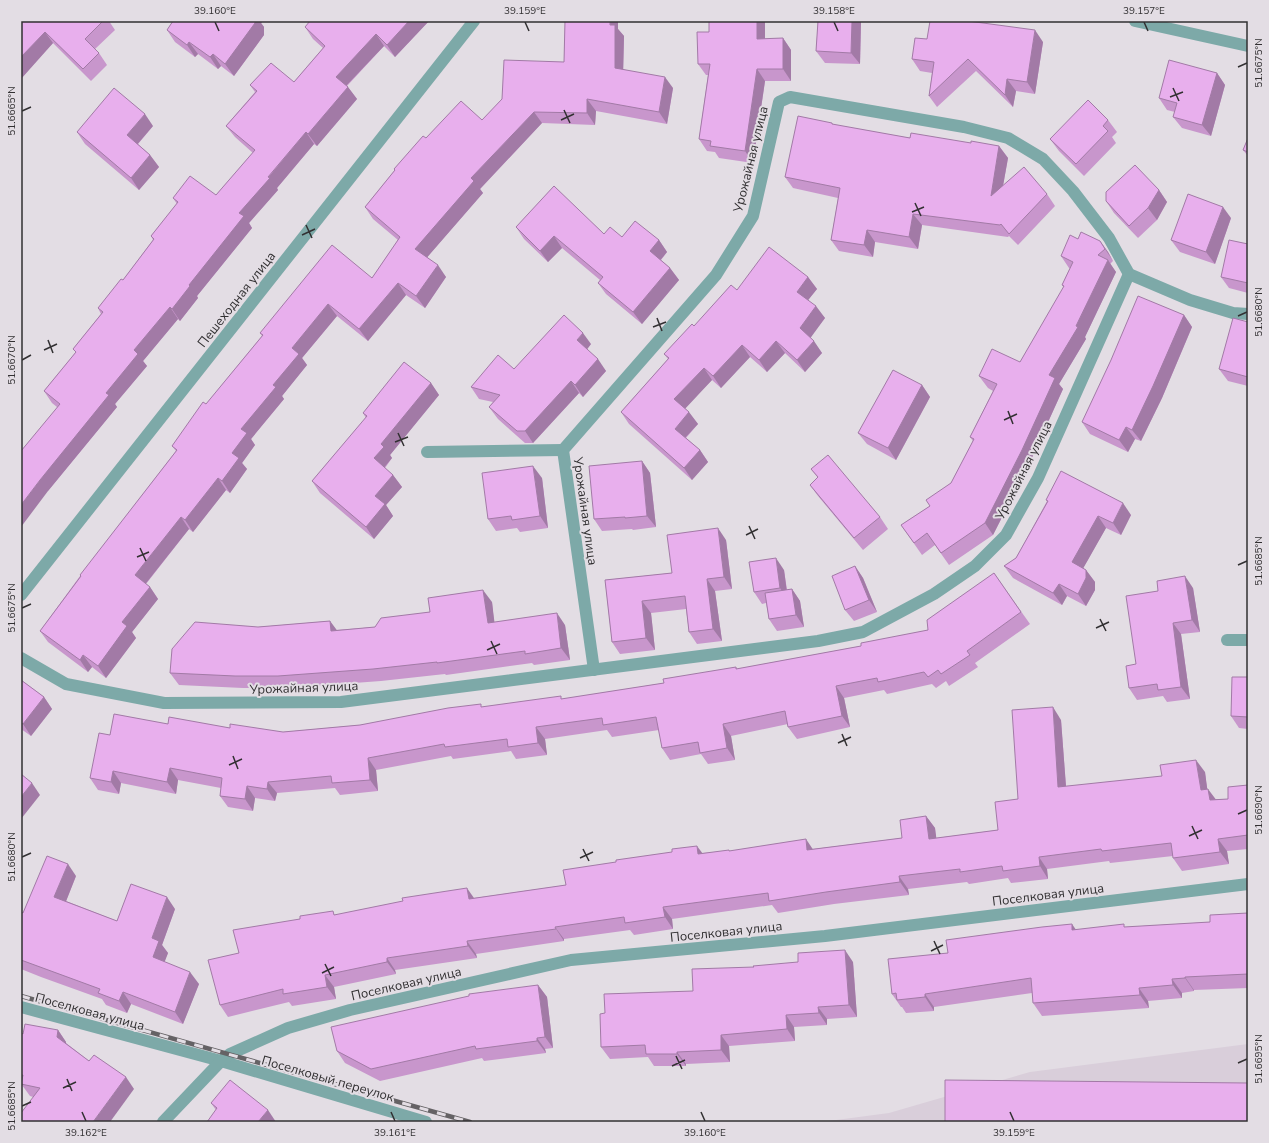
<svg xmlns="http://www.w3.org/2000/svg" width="1269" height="1143" font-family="'Nunito Sans',sans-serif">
  <rect width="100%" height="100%" fill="#e3dde4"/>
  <path fill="#d9ceda" d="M1248,1044V1122H821L889,1113L1030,1072Z"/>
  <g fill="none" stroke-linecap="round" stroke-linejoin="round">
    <g stroke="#7da9a8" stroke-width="12">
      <path d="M427,452L563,450"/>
      <path d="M1227,640H1248"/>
    </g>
    <g stroke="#7da9a8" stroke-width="12">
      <path d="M1135,21L1248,46"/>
      <path d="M21,595L474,21"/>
      <path d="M21,658L66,684L164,703L341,702L818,641L863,632L934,594L975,566L1006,535L1038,478L1129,274"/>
      <path d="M594,670L563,450L716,275L753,216L779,102L790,97L964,127L1008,138L1043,159L1073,191L1109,238L1129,274L1190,300L1233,313L1248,314"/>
      <path d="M21,1007L221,1061L426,1122"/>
      <path d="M163,1122L221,1061L230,1054L288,1028L350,1010L571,960L825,936L1248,884"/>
    </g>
    <defs>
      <path id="rail" d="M21,996L470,1122"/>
    </defs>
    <use href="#rail" stroke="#656265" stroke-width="4.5"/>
    <use href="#rail" stroke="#e3dde4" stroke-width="3" stroke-dasharray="9" stroke-linecap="butt"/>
  </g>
  <g fill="#c896cc">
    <path d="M21,21H109L115,30L95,49L99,53L107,65L91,81L53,43L24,75Z"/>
    <path d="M173,21H263L261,23L264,27V35L234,76L221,66L218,69L198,54L195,57L175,42L167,30Z"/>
    <path d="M429,21L395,57L384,46L347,86L357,99L317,146L314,144L277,188L278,190L249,223L252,228L197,296L198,298L180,321L178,319L143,361L147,366L115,404L117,407L48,491L57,407L52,403L44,391L76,352L73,349L101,314L98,308L123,280L153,240L151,236L177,204L173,198L216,195L253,153L235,137L226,126L255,92L250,85L294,82L323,48L313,39L305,27Z"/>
    <path d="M565,21H618V29L624,36L623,69L673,88L667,124L596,111L595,125L542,123L480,189L483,193L427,257L446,277L425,308L406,295L368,341L337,316L302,358L307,365L282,396L284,399L251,439L255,445L242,463L247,469L230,493L226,490L193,532L189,529L146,584L150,587L158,599L132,632L136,638L106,678L92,667L88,672L48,642L40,631L80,576L176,451L172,446L262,336L260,333L372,278L398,240L373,219L365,207L395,170L394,169L426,138L482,120L564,62Z"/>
    <path d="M765,21V39L783,38L791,50V81H765L753,163L719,158L715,152L707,151L699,139L708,75H706L698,64L709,32Z"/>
    <path d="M818,21H861L860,64L825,63L816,51Z"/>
    <path d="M927,39L1043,42L1035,94L1016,91L1013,107L976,71L937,107L929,96L932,73L920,71L912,59Z"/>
    <path d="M1217,73L1225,85L1211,136L1182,128L1173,117L1175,112L1167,110L1159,98Z"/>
    <path d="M1108,120L1117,132L1112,137L1116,143L1084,176L1059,151L1050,139Z"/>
    <path d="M832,123L833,125L910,138L999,146L1008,158L1003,186L1047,194L1055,206L1018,245L1009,236L1008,237L922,225L918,249L875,242L873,257L839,251L831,240L838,198L793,188L785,177Z"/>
    <path d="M153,126L138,144L150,155L159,167L139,190L85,144L77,132Z"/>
    <path d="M1248,138V156L1243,150Z"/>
    <path d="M1159,190L1167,202L1157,220L1138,238L1114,213L1106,201Z"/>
    <path d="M1231,218L1215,264L1180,252L1171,240Z"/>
    <path d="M516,227L604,234L622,237L659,240L667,252L661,260L670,268L679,280L642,324L606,294L598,283L600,280L562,248L548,262L524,239Z"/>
    <path d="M1078,239L1100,241L1108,252L1113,261L1110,264L1116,272L1085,337L1086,339L1059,384L1063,389L1030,462L993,535L949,565L935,545L922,555L901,525L930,506L951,483L973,441L970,437L993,391L988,388L979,376L1020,362L1064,288L1062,285L1070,268H1069L1061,256Z"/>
    <path d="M1248,244V293L1229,288L1221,277Z"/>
    <path d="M808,277L817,289L808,300L825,318L810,337L822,353L805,372L785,353L767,372L750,357L721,388L712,380L685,408L698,424L686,438L700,450L708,462L692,480L629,424L621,412L668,359L664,354L694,326L737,290Z"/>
    <path d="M1184,315L1192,327L1162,398L1141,441L1135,439L1128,452L1090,434L1082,422Z"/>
    <path d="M1248,322V386L1228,381L1219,369Z"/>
    <path d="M591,344L587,349L606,371L583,397L579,393L533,443H525L498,419L489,407L493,402L479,399L471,387L514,369Z"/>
    <path d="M431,383L439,395L390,455L392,458L385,468L393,475L402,487L386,505L393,516L374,539L320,493L312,481L366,418L363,413Z"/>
    <path d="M922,385L930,397L896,460L867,444L858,433Z"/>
    <path d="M642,461L650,473L656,527L633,530L632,529L602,531L594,519Z"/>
    <path d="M811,469L880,517L888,529L863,550L818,496L810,485L818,478Z"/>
    <path d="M542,478L548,528L520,532L517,528L496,531L488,519Z"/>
    <path d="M1046,500L1131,515L1121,535L1106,528L1083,568L1086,570L1095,582V590L1086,606L1067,596L1062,605L1013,578L1004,566L1016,558L1047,501Z"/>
    <path d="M726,540L732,589L715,591L722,641L697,644L689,632L686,609L651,613L655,650L620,654L612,642L605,580L672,573Z"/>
    <path d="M855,566L863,578L877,612L854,621L845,610Z"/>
    <path d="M784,570L787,590L792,589L800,601L804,627L777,631L769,619L766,603L762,604L754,592Z"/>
    <path d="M994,573L1030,624L975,663L978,667L949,686L946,681L936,688L932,684L887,694L884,690L844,698L850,727L797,739L788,727V724L731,736L735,760L708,764L701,754L670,760L662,748L659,730L612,737L607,730L545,739L547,755L516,759L511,751L453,759L451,756L376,770L378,791L340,795L335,788L277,793L275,801L255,798L253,811L228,807L220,796L221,788L178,780L176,794L121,783L119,794L98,790L90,778L110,735L168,724L283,732L360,725L482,707L563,699L664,683L736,667L737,669L861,646L928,630Z"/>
    <path d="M1193,588L1200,632L1181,634L1190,699L1167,702L1163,696L1137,700L1129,688L1136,664Z"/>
    <path d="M492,602L494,622L565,625L570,660L534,665L532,663L446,675L445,674L381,681L286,688H243L179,685L170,673L258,627L330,621L336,630L375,627L430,612Z"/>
    <path d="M1248,677V729L1239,728L1231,716Z"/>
    <path d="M21,680L44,697L52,709L31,736L21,729Z"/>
    <path d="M1061,720L1066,787L1205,772L1207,789L1215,799H1228L1248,785V849L1227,851L1229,864L1182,871L1173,858V856L1110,863L1109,861L1047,869L1048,879L1011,883L1008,878L969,884L967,882L908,889L909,895L834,904L778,913L772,905L672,919L673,929L634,935L630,930L564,939V941L476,954L477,958L395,970L396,974L334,987L336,999L292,1006L289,1002L228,1017L220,1005L239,953L300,919L336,915L474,898L566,885L703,853L730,851L813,849L902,838L926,816L935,828L936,838L998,830L1018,799Z"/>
    <path d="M76,876L66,901L117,921L175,909L162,945L168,953L164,962L199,984L183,1024L131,1004L127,1013L106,1005L102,999L41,977L21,969V912L23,913Z"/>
    <path d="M1248,913V988L1194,990V991L1182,993V998L1148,1001L1149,1008L1042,1016L1033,1003L1032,993L934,1007V1011L906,1013L902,1007H901L892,994L948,953L1076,930L1126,927L1210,922Z"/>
    <path d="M853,962L857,1017L827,1019V1025L794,1027L795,1041L729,1046L730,1062L686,1064V1066H654L648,1057L610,1059L601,1047L605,1013L693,991L754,967Z"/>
    <path d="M538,985L547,997L553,1048L545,1049L546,1053L484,1061L482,1058L380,1081L345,1063L337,1051Z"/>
    <path d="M58,1030L66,1042V1043L89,1061L134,1089L33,1097L30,1096L22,1085H21V1033L23,1034Z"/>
    <path d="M211,1103L276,1122L216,1110Z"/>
  </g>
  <g fill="#a27aa6">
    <path d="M255,21H263L261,23L264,27V35L234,76L225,64Z"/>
    <path d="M409,21H429L395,57L387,45Z"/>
    <path d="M610,21H618V29L624,36L623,80L615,68Z"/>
    <path d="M757,21H765V50L757,39Z"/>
    <path d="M852,21H861L860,64L851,53Z"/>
    <path d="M1035,30L1043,42L1035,94L1027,82Z"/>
    <path d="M45,32L53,43L21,79V57Z"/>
    <path d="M376,34L384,46L344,88L336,77Z"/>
    <path d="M783,38L791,50V81L783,69Z"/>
    <path d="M189,42L198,54L195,57L187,45Z"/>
    <path d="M213,54L221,66L218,69L210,57Z"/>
    <path d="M757,69L765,81L753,163L745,151Z"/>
    <path d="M1217,73L1225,85L1211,136L1202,125Z"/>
    <path d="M665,77L673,88L667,124L659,112Z"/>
    <path d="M1007,79L1016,91L1013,107L1005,95Z"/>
    <path d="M348,87L357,99L317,146L308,134Z"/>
    <path d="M587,99L596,111L595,125L587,113Z"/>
    <path d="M534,112L542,123L480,189L483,193L424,261L415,249L471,178Z"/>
    <path d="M145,114L153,126L135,147L127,135Z"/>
    <path d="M306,132L314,144L277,188L278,190L249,223L252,228L197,296L198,298L180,321L172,309L239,213Z"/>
    <path d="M999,146L1008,158L999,208L991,196Z"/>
    <path d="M150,155L159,167L139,190L131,178Z"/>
    <path d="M1159,190L1167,202L1157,220L1148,208Z"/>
    <path d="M1223,207L1231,218L1215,264L1206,252Z"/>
    <path d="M913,214L922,225L918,249L909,237Z"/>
    <path d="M867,230L875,242L873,257L864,245Z"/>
    <path d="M554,236L562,248L548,262L540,251Z"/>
    <path d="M659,240L667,252L658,263L650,251Z"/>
    <path d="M1100,241L1108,252L1113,261L1105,249Z"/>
    <path d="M1108,260L1116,272L1085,337L1086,339L1059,384L1063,389L1030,462L993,535L985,523L1049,375L1076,326Z"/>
    <path d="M438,265L446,277L425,308L416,296Z"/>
    <path d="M670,268L679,280L642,324L633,312Z"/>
    <path d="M808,277L817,289L805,304L797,292Z"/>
    <path d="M398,283L406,295L368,341L359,329Z"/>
    <path d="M328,304L337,316L302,358L307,365L282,396L284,399L251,439L255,445L242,463L247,469L230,493L222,481L241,429L273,385L292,348Z"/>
    <path d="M816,306L825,318L809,340L800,328Z"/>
    <path d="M170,307L178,319L143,361L147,366L115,404L117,407L48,491L21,527V505L106,393L134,350Z"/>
    <path d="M1184,315L1192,327L1162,398L1141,441L1132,430Z"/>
    <path d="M583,333L591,344L585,352L577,340Z"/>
    <path d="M776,341L785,353L767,372L759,360Z"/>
    <path d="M814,341L822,353L805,372L797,360Z"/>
    <path d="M742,345L750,357L721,388L713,376Z"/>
    <path d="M598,359L606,371L583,397L575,385Z"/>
    <path d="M704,368L712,380L683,411L674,399Z"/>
    <path d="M571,381L579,393L533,443L525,431Z"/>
    <path d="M431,383L439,395L390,455L392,458L382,470L374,458L381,444Z"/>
    <path d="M922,385L930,397L896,460L888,448Z"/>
    <path d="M689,412L698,424L683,440L675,429Z"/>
    <path d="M1126,427L1135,439L1128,452L1119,440Z"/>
    <path d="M700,450L708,462L692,480L684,468Z"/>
    <path d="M642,461L650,473L656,527L647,516Z"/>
    <path d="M533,466L542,478L548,528L540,516Z"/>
    <path d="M393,475L402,487L386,505L393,516L374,539L366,527L375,496Z"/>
    <path d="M218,478L226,490L193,532L185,520Z"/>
    <path d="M1123,503L1131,515L1121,535L1113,523Z"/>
    <path d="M1098,516L1106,528L1080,574L1072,562Z"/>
    <path d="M181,517L189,529L143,587L135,575Z"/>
    <path d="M718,528L726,540L732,589L724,577Z"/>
    <path d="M776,558L784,570L788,600L780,588Z"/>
    <path d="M855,566L863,578L877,612L869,600Z"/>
    <path d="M1086,570L1095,582V590L1086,606L1078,594Z"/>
    <path d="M1185,576L1193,588L1200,632L1192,620Z"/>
    <path d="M707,579L715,591L722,641L713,629Z"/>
    <path d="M1059,584L1067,596L1062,605L1053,593Z"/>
    <path d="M150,587L158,599L132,632L136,638L106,678L98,666L122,622Z"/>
    <path d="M792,589L800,601L804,627L796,615Z"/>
    <path d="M483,590L492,602L496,635L488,623Z"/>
    <path d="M642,601L651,613L655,650L646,638Z"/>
    <path d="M557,613L565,625L570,660L561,648Z"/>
    <path d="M330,621L339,633L331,631Z"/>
    <path d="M1173,623L1181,634L1190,699L1181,687Z"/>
    <path d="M83,655L92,667L88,672L80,660Z"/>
    <path d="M836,686L844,698L850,727L842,716Z"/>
    <path d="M44,697L52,709L31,736L23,724Z"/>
    <path d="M1053,707L1061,720L1067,800L1058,787Z"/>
    <path d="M723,724L731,736L735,760L727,748Z"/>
    <path d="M536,727L545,739L547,755L538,743Z"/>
    <path d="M368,758L376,770L378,791L370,780Z"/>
    <path d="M1196,760L1205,772L1209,802L1201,790Z"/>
    <path d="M170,768L178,780L176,794L167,782Z"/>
    <path d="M113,771L121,783L119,794L111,782Z"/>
    <path d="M268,782L277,793L275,801L267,789Z"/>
    <path d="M32,783L40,795L21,819V797Z"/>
    <path d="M247,786L255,798L253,811L245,799Z"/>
    <path d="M1208,789L1217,801L1210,800Z"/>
    <path d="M926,816L935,828L938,851L929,839Z"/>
    <path d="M806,839L814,851L807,850Z"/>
    <path d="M1218,839L1227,851L1229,864L1220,852Z"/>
    <path d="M697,846L706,858L698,854Z"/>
    <path d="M1039,857L1047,869L1048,879L1040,866Z"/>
    <path d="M68,864L76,876L63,909L54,897Z"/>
    <path d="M899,876L908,889L909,895L900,882Z"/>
    <path d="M467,888L476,901L469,899Z"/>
    <path d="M167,897L175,909L162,945L168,953L162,969L153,957L152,938Z"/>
    <path d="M663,907L672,919L673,929L665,917Z"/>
    <path d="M1072,924L1081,937L1072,930Z"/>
    <path d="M555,927L564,939V941L556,929Z"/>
    <path d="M467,941L476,954L477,958L468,946Z"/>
    <path d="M845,950L853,962L857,1017L849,1005Z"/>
    <path d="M387,958L395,970L396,974L387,962Z"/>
    <path d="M190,972L199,984L183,1024L175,1012Z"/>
    <path d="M325,975L334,987L336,999L327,987Z"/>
    <path d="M1185,977L1194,990V991L1185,978Z"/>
    <path d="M1172,979L1182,993V998L1173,985Z"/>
    <path d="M538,985L547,997L553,1048L545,1037Z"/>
    <path d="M1139,988L1148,1001L1149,1008L1140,995Z"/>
    <path d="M123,992L131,1004L127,1013L119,1001Z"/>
    <path d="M925,994L934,1007V1011L925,997Z"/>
    <path d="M818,1007L827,1019V1025L819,1013Z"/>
    <path d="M786,1015L794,1027L795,1041L787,1029Z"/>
    <path d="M58,1030L66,1042L65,1049L57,1037Z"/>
    <path d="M721,1035L729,1046L730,1062L721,1050Z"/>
    <path d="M537,1038L545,1049L546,1053L537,1041Z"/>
    <path d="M677,1052L686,1064V1066L677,1054Z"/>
    <path d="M126,1077L134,1089L110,1122H93Z"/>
    <path d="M268,1110L276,1122H258Z"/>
  </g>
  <g fill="#e8afed" stroke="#a27aa6">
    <path d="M21,21H103L85,39L99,53L83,69L45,32L21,57Z"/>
    <path d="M173,21H255V23L225,64L213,54L210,57L189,42L187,45L167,30Z"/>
    <path d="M310,21H409L387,45L376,34L336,77L348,87L308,134L306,132L268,177L270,178L239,213L244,216L189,285L190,286L172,309L170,307L134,350L138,354L106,393L109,395L40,480L21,505V451L60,404L44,391L76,352L73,349L103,312L98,308L121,279L123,280L154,239L151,236L178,202L173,198L190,176L216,195L255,150L226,126L257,91L250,85L271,63L294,82L325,46L305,27Z"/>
    <path d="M565,21H610V25H615V68L665,77L659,112L587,99V113L534,112L471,178L474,181L415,249L438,265L416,296L398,283L359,329L328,304L292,348L299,354L273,385L276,387L241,429L247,433L232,453L239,458L222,481L218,478L185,520L181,517L135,575L150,587L122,622L127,626L98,666L83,655L80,660L40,631L81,576L80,575L177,450L172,446L203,402L206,404L263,335L260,333L332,245L372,278L400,237L365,207L395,170L394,169L423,136L426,138L461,101L482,120L502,99L504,60L564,62Z"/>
    <path d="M709,21H757V39L783,38V69H757L745,151L710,146L711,141L699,139L710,64H698L697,32H709Z"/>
    <path d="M818,21H852L851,53L816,51Z"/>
    <path d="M930,21H968L1035,30L1027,82L1007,79L1005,95L968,59L929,96L934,62L912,59L915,38L927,39Z"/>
    <path d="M1169,60L1217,73L1202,125L1173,117L1177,103L1159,98Z"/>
    <path d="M114,88L145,114L127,135L150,155L131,178L77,132Z"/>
    <path d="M1088,100L1108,120L1103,126L1108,131L1076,164L1050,139Z"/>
    <path d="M798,116L832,123V124L910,138L911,133L971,143V141L999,146L991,196L1024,167L1047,194L1009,234L1001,224L1000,225L913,214L909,237L867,230L864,245L831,240L840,188L785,177Z"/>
    <path d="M1248,138V152L1243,150Z"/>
    <path d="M1135,165L1159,190L1148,208L1129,226L1106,201V192Z"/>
    <path d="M554,186L604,234L610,227L622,237L635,221L659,240L650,251L670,268L633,312L598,283L603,277L554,236L540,251L516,227Z"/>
    <path d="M1188,194L1223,207L1206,252L1171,240Z"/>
    <path d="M1081,232L1100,241L1105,249L1098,255L1108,260L1076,326L1078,327L1049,375L1055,378L1022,450L985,523L941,553L927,533L914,543L901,525L930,506L926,500L951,483L974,439L970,437L997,384L979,376L992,349L1020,362L1064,286L1062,285L1073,262L1061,256L1070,235L1078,239Z"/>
    <path d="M1229,240L1248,244V283L1221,277Z"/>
    <path d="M769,247L808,277L797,292L816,306L800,328L814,341L797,360L776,341L759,360L742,345L713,376L704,368L674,399L689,412L675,429L700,450L684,468L621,412L669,358L664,354L692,324L694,326L731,285L737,290Z"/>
    <path d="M1138,296L1184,315L1153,386L1132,430L1126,427L1119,440L1082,422L1111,360Z"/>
    <path d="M564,315L583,333L577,340L598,359L575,385L571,381L525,431H517L489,407L500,395L471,387L498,355L514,369Z"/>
    <path d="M1233,318L1248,322V377L1219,369Z"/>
    <path d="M404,362L431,383L381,444L384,447L374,458L393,475L375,496L385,504L366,527L312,481L367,416L363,413Z"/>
    <path d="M893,370L922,385L888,448L858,433Z"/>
    <path d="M828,455L880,517L854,538L810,485L818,477L811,469Z"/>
    <path d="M642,461L647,516L625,518V517L594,519L589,466Z"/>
    <path d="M533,466L540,516L512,520L511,516L488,519L482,473Z"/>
    <path d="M1061,471L1123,503L1113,523L1098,516L1072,562L1086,570V578L1078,594L1059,584L1053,593L1004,566L1016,558L1048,501L1046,500Z"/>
    <path d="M718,528L724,577L707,579L713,629L689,632L685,596L642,601L646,638L612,642L605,580L672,573L667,535Z"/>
    <path d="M776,558L780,588L754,592L749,562Z"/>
    <path d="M855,566L869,600L845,610L832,576Z"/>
    <path d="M994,573L1021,612L967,651L970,655L941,674L938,670L928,677L924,672L878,682L877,678L836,686L842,716L788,727L785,711L723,724L727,748L700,753L698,742L662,748L656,717L603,725L602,718L536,727L538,743L508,747L507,739L445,747L444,744L368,758L370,780L332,783L331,776L268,782L267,789L247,786L245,799L220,796L222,778L170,768L167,782L113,771L111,782L90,778L99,733L110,735L114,714L168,724L169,717L230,728V724L283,732L360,725L448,708L481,704V707L561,696V699L664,683L663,679L736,667V669L861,646V643L928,630L927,620Z"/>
    <path d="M1185,576L1192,620L1173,623L1181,687L1158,690L1157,684L1129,688L1126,666L1136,664L1126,596L1158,591L1157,581Z"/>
    <path d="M792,589L796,615L769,619L765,593Z"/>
    <path d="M483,590L488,623L557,613L561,648L525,654V651L437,663V662L373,669L278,676H235L170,673L172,649L195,622L258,627L330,621L331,631L375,627L381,618L430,612L428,598Z"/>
    <path d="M1232,677H1248V717L1231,716Z"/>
    <path d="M21,680L44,697L23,724L21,723Z"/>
    <path d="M1053,707L1058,787L1162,776L1160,765L1196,760L1201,790L1208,789L1210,800L1228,799V787L1248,785V835L1218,839L1220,852L1173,858L1171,843L1102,851L1101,849L1039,857L1040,866L1003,871L1002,866L960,872V869L899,876L900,882L826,892L769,901L768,893L663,907L665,917L625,923L624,917L555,927L556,929L467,941L468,946L387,958V962L325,975L327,987L283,994V989L220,1005L208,960L239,953L233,930L300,919V916L333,911L334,915L403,901L402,898L467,888L469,899L566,885L563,870L616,862V860L672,852V849L697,846L698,854L729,850V851L806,839L807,850L902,838L900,820L926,816L929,839L998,830L995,802L1018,799L1012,710Z"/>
    <path d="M21,774L32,783L21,797Z"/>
    <path d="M47,856L68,864L54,897L117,921L131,884L167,897L152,938L159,941L153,957L190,972L175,1012L123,992L119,1001L98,993L100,989L21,960V912L23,913Z"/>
    <path d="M1248,913V974L1185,977V978L1172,979L1173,985L1139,988L1140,995L1033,1003L1031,978L925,994V997L897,1000L896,993L892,994L888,959L948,953L946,940L1042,927L1072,924V930L1124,924V927L1210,922V915Z"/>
    <path d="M845,950L849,1005L818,1007L819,1013L786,1015L787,1029L721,1035V1050L677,1052V1054H646L645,1045L601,1047L600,1014L605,1013L604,994L693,991L692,969L754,967L753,966L798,962V953Z"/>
    <path d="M538,985L545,1037L537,1038V1041L476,1049L475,1046L371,1069L337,1051L331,1027L469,996V994Z"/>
    <path d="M25,1024L58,1030L57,1037L89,1061L94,1055L126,1077L93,1122H21V1113L40,1088L21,1084L23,1075H21V1033L23,1034Z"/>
    <path d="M230,1080L268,1110L258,1122H207L217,1108L211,1103Z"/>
    <path d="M945,1080L1248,1083V1122H945Z"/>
  </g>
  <path fill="none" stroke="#323032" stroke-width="1.5" d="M215,22L219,31M525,22L529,31M834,22L838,31M1144,22L1148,31M1238,67L1247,63M1173,88L1179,101M1170,97L1183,92M564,110L570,123M22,111L31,107M561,120L574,114M915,203L921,216M912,212L924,207M306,225L312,238M302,235L315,229M1238,316L1247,312M657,318L662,331M653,327L666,322M48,340L53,353M44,350L57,344M22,360L31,355M1008,411L1013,424M1004,420L1017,414M398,433L404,446M395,442L408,437M749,526L755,539M746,535L758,529M140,548L146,561M137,557L149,552M1238,565L1247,561M22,608L31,604M1100,619L1106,631M1096,628L1109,622M491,641L497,654M487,650L500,644M842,734L847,746M838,743L851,737M233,756L238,769M229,765L242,759M1238,814L1247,810M1192,826L1198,839M1189,836L1202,830M583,849L589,861M22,857L31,853M580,858L593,852M934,941L940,954M931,951L943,945M325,964L331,976M322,973L334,967M676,1056L682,1069M1238,1063L1247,1059M672,1066L685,1060M67,1079L72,1091M63,1088L76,1082M22,1106L31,1102M82,1112L86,1121M391,1112L395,1121M701,1112L705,1121M1010,1112L1014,1121"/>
  <g text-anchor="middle" stroke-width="4" stroke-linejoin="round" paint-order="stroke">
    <g font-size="13" fill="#323032" stroke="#e3dde4">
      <text transform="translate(750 159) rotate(-76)" y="5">Урожайная улица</text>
      <text transform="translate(236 299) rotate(-52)" y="5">Пешеходная улица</text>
      <text transform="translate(1023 470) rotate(-63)" y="5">Урожайная улица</text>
      <text transform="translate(586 511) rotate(82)" y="5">Урожайная улица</text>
      <text transform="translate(304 687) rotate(-2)" y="5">Урожайная улица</text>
      <text transform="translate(1048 894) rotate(-7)" y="5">Поселковая улица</text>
      <text transform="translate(726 931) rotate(-6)" y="5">Поселковая улица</text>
      <text transform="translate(406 983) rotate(-13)" y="5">Поселковая улица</text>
      <text transform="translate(90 1011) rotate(15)" y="5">Поселковая улица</text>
      <text transform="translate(328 1078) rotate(16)" y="5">Поселковый переулок</text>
    </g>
  </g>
  <rect width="1269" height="1143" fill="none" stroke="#e3dde4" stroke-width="44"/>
  <rect x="22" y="22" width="1225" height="1099" fill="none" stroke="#323032" stroke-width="1.5"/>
  <g font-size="10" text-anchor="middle" fill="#323032">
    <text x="215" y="14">39.160°E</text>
    <text x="525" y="14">39.159°E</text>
    <text x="834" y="14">39.158°E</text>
    <text x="1144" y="14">39.157°E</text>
    <text transform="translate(1258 63) rotate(-90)" y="4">51.6675°N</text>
    <text transform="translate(11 111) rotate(-90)" y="4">51.6665°N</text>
    <text transform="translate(1258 312) rotate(-90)" y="4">51.6680°N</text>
    <text transform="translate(11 360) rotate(-90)" y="4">51.6670°N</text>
    <text transform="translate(1258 561) rotate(-90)" y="4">51.6685°N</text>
    <text transform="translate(11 608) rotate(-90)" y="4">51.6675°N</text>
    <text transform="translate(1258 810) rotate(-90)" y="4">51.6690°N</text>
    <text transform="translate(11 857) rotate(-90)" y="4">51.6680°N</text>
    <text transform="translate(1258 1059) rotate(-90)" y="4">51.6695°N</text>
    <text transform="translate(11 1106) rotate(-90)" y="4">51.6685°N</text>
    <text x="86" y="1136">39.162°E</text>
    <text x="395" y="1136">39.161°E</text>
    <text x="705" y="1136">39.160°E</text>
    <text x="1014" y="1136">39.159°E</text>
  </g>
</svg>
